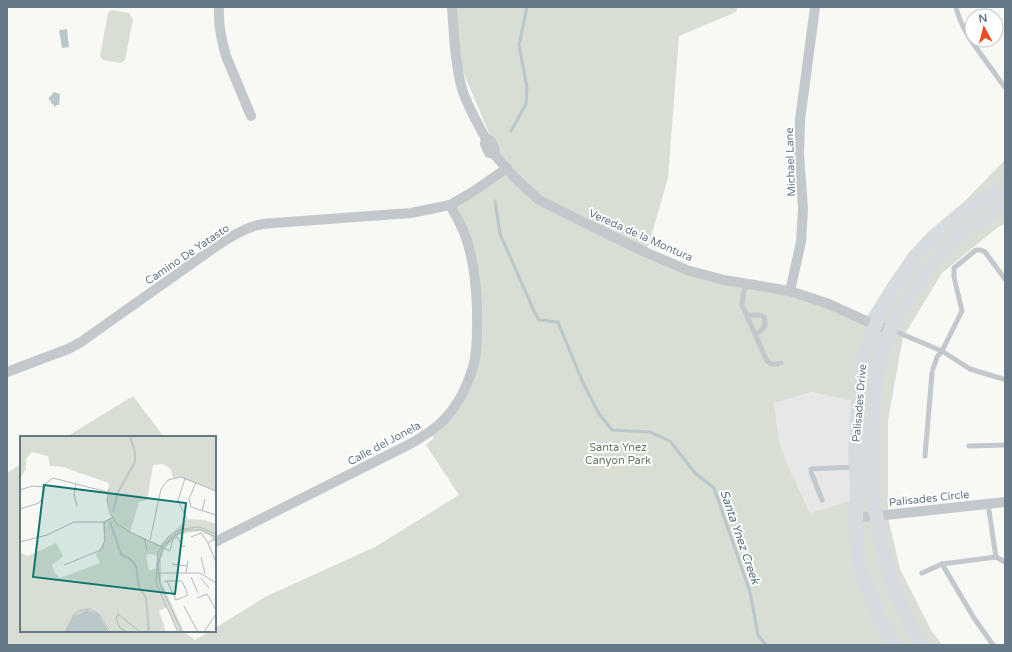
<svg xmlns="http://www.w3.org/2000/svg" width="1012" height="652" font-family="'Varela Round',sans-serif">
  <rect width="100%" height="100%" fill="#f8f8f5"/>
  <path fill="#e6e7e6" d="M812,392L856,402L854,500L810,513L785,459L769,404Z"/>
  <g fill="#d8ded4" fill-rule="evenodd">
    <path d="M454,7H737L736,12L679,36L668,178L646,254L789,294L864,321L909,252L968,198L1002,163L1005,159V224L998,227L942,273L903,337L888,420V517L900,569L931,630L942,645H7V473L21,464V631H183L195,640L210,631H215V628L267,596L375,547L459,495L426,445L434,438L430,432L443,419L464,385L473,349V294L468,251L447,204L503,166L455,53ZM812,392L856,402L853,500L810,513L785,459L778,436L774,403Z"/>
    <path d="M112,10L129,13L133,19L125,60L120,63L103,60L100,56L108,13Z"/>
    <path d="M133,396L164,437H66Z"/>
  </g>
  <g fill="#b9c7ca">
    <path d="M67,29L69,47L62,48L59,30Z"/>
    <path d="M54,92L60,94L59,105H56L55,107H54V105L51,103V101L49,100V97L51,96L52,94Z"/>
  </g>
  <g fill="none" stroke-linecap="round" stroke-linejoin="round">
    <g stroke="#b9c7ca" stroke-width="3">
      <path d="M511,131L526,104L527,88L519,45L527,7"/>
      <path d="M495,201L500,234L534,311L539,320L558,322L583,383L599,414L612,430L650,432L670,441L695,473L714,488L750,592L758,635L766,645"/>
    </g>
    <g stroke="#c3c8cc" stroke-width="5">
      <path d="M956,7C961,29 975,46 988,64C994,72 999,80 1005,87"/>
      <path d="M745,284L742,305L767,361C772,365 775,365 781,363"/>
      <path d="M747,315H759L764,317C767,326 763,331 755,334"/>
      <path d="M892,330L942,351L962,311L954,277V268L976,250H981L985,252L1005,279"/>
      <path d="M933,369L937,357L942,351L970,369L1003,379"/>
      <path d="M969,446L1005,445"/>
      <path d="M925,456L932,373"/>
      <path d="M822,500L811,472V469L855,467"/>
      <path d="M988,504L996,557"/>
      <path d="M942,564L974,618L993,645"/>
      <path d="M922,573L942,564L996,557L1005,562"/>
    </g>
    <g stroke="#c3c8cc" stroke-width="10">
      <path d="M219,7C218,24 221,39 226,56L251,116"/>
      <path d="M452,7C454,35 455,63 462,89C468,107 477,123 486,139L491,141L495,149L493,153"/>
      <path d="M486,139L485,144L489,153H493L514,177L539,200L585,223L645,252L687,270L724,280L790,291L829,304L875,325L891,330"/>
      <path d="M790,291L801,242L803,208L799,154L800,120L815,7"/>
      <path d="M7,372L68,349L81,342L218,245C230,237 244,229 258,225C263,224 269,223 274,223L411,213L450,205L474,191L507,168"/>
      <path d="M856,517L877,516L1005,502"/>
      <path d="M215,542L412,443C429,433 444,423 455,406C463,395 469,380 473,367C478,348 477,327 477,307C476,284 474,260 466,238C462,226 456,216 450,205"/>
    </g>
    <g stroke="#d6dbdf" stroke-width="14">
      <path d="M895,645L879,619L859,566L856,517L857,483L855,455L860,371L867,346L885,302L895,285L919,252L933,237L965,210L985,198L1005,187"/>
      <path d="M922,645C912,628 902,609 895,591C887,569 882,546 878,523C876,514 874,505 873,496C870,470 871,444 873,417C874,390 879,354 891,329C912,285 943,244 984,218C991,214 998,210 1005,206"/>
    </g>
  </g>
  <g text-anchor="middle" stroke-width="4" stroke-linejoin="round" paint-order="stroke">
    <g font-size="11" fill="#657988" stroke="#fff">
      <text transform="translate(790 162) rotate(-92)" y="4">Michael Lane</text>
      <text transform="translate(641 235) rotate(24)" y="4">Vereda de la Montura</text>
      <text transform="translate(187 254) rotate(-34)" y="4">Camino De Yatasto</text>
      <text transform="translate(859 403) rotate(-85)" y="4">Palisades Drive</text>
      <text transform="translate(384 443) rotate(-28)" y="4">Calle del Jonela</text>
      <text transform="translate(929 498) rotate(-6)" y="4">Palisades Circle</text>
    </g>
    <g font-size="11" fill="#667a61" stroke="#fff">
      <text x="618" y="451">Santa Ynez<tspan x="618" dy="13">Canyon Park</tspan></text>
    </g>
    <g font-size="12" font-style="italic" fill="#5c747c" stroke="#fff">
      <text transform="translate(740 537) rotate(71)" y="4">Santa Ynez Creek</text>
    </g>
  </g>
  <g transform="translate(20 436)">
    <rect width="196" height="196" fill="#f8f8f5"/>
    <path d="M0,0H196V55L161,41L153,42L151,33L143,28L133,29L127,64L119,66L110,96L140,109L167,83L185,84L196,88V107L189,99L180,95L160,98L145,112L141,123V145L164,196H159L147,171L139,175L146,196H90L82,181L67,174L46,196H0V117L8,120L36,107L43,120L32,129L34,136L40,142L67,132L80,127L76,119L84,106L83,86L92,81L87,64L89,47L43,31L30,30L28,20L12,16L6,23V33L0,42ZM131,118L137,120L136,132L129,135L126,119Z" fill="#d8ded4" fill-rule="evenodd"/>
    <path d="M67,174L79,179L89,196H46L53,181Z" fill="#b9c7ca"/>
    <path fill="none" stroke="#b9c7ca" stroke-width="2" d="M93,76L98,56L115,26V16L110,0M90,86L101,118L110,123L116,130L119,151L126,162L129,196"/>
    <path fill="none" stroke="#b0babf" stroke-width="1" d="M165,42L158,65L167,83M176,46L169,63L171,71L196,79M56,48L54,58L57,70M89,53L87,64L90,77M0,54L12,50L24,51M0,73L19,67L23,61L25,48L33,42L87,56M182,75L185,63M90,77L96,87L110,96L150,115L153,103L157,101L163,111L165,110M171,101L181,97L188,107L196,102M124,102L127,114M130,104L141,53L148,44L161,41L196,55M0,106L27,99L54,86H84L92,82M188,107L196,126M181,121L185,138M152,128L167,130M44,129L81,114L85,104L84,86M138,137H180L196,147M166,137L168,125M171,141L178,157M181,142L189,152M144,146L147,145H162L168,159L156,164L147,145M177,162L187,158L196,174M164,170L178,196M45,196L54,179L59,175L70,173L80,179L90,196M107,196L100,192L96,183L98,178L120,196M158,196L136,147L138,116L149,100L162,93L179,91L196,98M162,196L140,148L138,129L142,114L152,101L166,94H181L196,101M184,196L196,178"/>
    <path fill="#0f766e" fill-opacity="0.15" stroke="#0f766e" stroke-width="2" d="M24,49L166,67L155,158L13,141Z"/>
    <rect width="196" height="196" fill="none" stroke="#657988" stroke-width="2"/>
  </g>
  <rect width="1012" height="652" fill="none" stroke="#657988" stroke-width="16"/>
  <g transform="translate(984 28) rotate(353)"><circle r="19" fill="#ffffff" stroke="#c1c9cf"/>
  <path d="M0-3L7 15L0 10L-7 15Z" fill="#ed4b20"/>
  <text y="-6" font-size="11" font-weight="bold" text-anchor="middle" fill="#657988">N</text>
  </g>
</svg>
